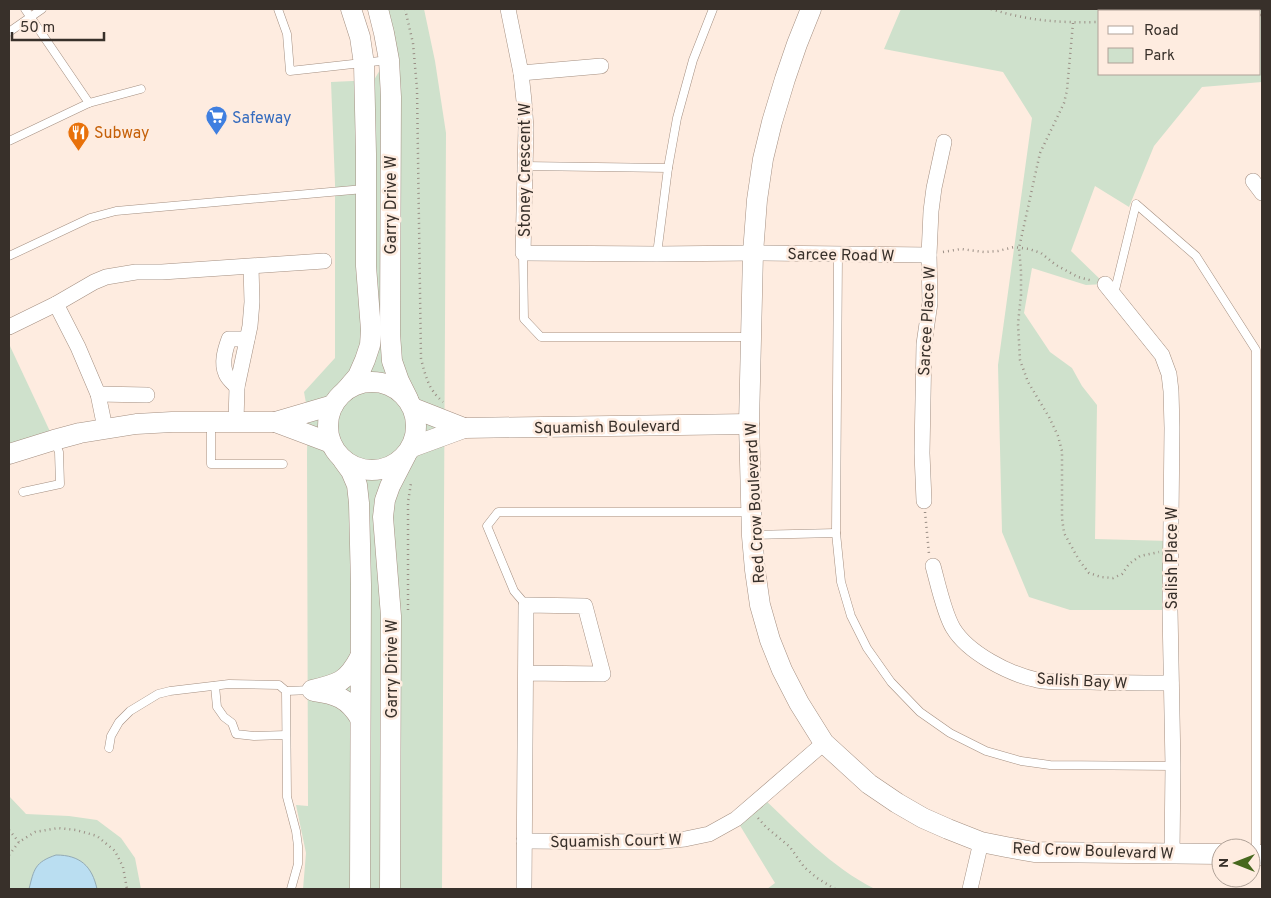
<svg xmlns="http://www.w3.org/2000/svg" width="1271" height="898" font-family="Overpass,sans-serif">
  <rect width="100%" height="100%" fill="#feece0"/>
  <g fill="#cfe1cc" fill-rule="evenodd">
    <path d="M378,9H424L435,61L446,133L442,889H303L306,853L296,805L308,806L307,453L308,414L304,392L335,358V184L331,82L374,80L387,58Z"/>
    <path d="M901,9H1262V82L1202,87L1154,146L1129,207L1095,186L1071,251L1105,284L1086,285L1032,268L1024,313L1050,352L1072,368L1082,386L1097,405L1095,539L1170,541V610H1070L1029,597L1002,532L998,365L1032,118L1003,72L884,49ZM1100,11H1260V74H1100Z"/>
    <path d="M9,344L54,440L9,454Z"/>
    <path d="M9,796L26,814L69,816L97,820L121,838L135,858L141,889H9Z"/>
    <path d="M762,797C797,830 831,867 875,889H767L775,883L736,819Z"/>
  </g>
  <path fill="#badef1" stroke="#93aab5" d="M56,855C80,855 92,866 97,889H29C34,869 35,862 56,855Z"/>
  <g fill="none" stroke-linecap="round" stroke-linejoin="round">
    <defs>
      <g id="lane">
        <path d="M25,9L89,103"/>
        <path d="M278,9L287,34L290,71L389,60"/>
        <path d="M9,32L42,9"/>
        <path d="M9,141L89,103L141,89"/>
        <path d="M525,166L668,168"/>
        <path d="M523,253L524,319L541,337H751"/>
        <path d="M657,254L668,168L677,118L693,60L713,9"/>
        <path d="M838,254L836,533L841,582L851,616L867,648L891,682L920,712L950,733L986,751L1021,761L1050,765L1173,766"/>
        <path d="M9,256L90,218L116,211L364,189"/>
        <path d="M1114,294L1136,204L1196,256L1256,350V854"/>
        <path d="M211,422V464H283"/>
        <path d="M23,492L60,484L59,452L54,440"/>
        <path d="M753,535L836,533"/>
        <path d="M526,605L514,591L487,526L498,512H749"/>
        <path d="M215,686L217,707L224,717L232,723L236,734L254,736L286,735"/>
        <path d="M286,691L312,690"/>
        <path d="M109,748L111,736L119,722L130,711L158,694L170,691L229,684L279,685L286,691L287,797L296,831L298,846V864L291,889"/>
      </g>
      <g id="street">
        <path d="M508,9L521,73L524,101L526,128L523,253L657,254L753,253L929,255"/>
        <path d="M521,73L601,66"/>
        <path d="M1253,181L1262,193"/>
        <path d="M1105,284L1162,355L1169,374L1171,391L1172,428L1170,610L1173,766L1172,854"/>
        <path d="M56,304L78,347L98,394L105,428"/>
        <path d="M9,327L56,304L94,282L106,277L136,272H162L324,261"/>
        <path d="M237,387C233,383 228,379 226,374C221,363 225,350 229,339H247"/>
        <path d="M98,394L147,395"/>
        <path d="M236,421L237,387L250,326L252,302L251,267"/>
        <path d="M924,501L922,453L924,344L930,303L929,255L931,211L934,188L944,142"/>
        <path d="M933,566C938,584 944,613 953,628C968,653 1009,674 1037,680C1054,683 1073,682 1091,682C1117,683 1144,683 1171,683"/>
        <path d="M524,841L653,842L685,839L709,834L736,819L824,743"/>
        <path d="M524,889L526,605L585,606L603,674L526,673"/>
        <path d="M970,889L981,842"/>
      </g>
      <g id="secondary">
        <path d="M378,9L384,33L389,60L391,97L390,334L392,361L399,381L408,399"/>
        <path d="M811,9L797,44L785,79L772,122L763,159L757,200L753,253L749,424L752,536L755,570L760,605L770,640L782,670L799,703L824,743L869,784L897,803L923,818L948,829L981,842L1006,847L1034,852L1221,854"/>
        <circle cx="372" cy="426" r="44"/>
        <path d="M346,390L358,376L365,360L370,345L371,330L366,266V154L364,64L360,37L351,9"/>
        <path d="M413,408L464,428"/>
        <path d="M275,422L331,443"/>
        <path d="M412,447L464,428L749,424"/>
        <path d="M9,454L54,440L80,433L136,424L172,422H275L333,405"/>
        <path d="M343,460L351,471L357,485L359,503L361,585L360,889"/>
        <path d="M312,690C338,684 347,682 360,657"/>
        <path d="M314,691C336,694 348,698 360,718"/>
        <path d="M1251,855H1262"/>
        <path d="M390,889L391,616L383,517L385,500L390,486L406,455"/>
      </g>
    </defs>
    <use href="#lane" stroke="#a48f81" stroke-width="9"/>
    <use href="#street" stroke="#a48f81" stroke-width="16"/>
    <use href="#secondary" stroke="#a48f81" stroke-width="21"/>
    <g stroke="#9a8e85" stroke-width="2.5" stroke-dasharray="1 4" stroke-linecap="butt">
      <path d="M405,9L413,43L417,89L421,359C426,377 428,389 443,402"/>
      <path d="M991,9C1029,21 1060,23 1100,22"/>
      <path d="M1260,15H1262"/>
      <path d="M1073,23L1067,90L1064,103L1040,153L1019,248L1021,271V295L1018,324L1020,360L1028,382L1049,417L1058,436L1062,451V518L1064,533L1079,560L1089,573L1101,577L1113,578L1122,574L1129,564L1140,556L1159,552"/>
      <path d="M943,252L961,249L984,252L998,251L1014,247L1029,249L1041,253L1056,265L1078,277L1093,281"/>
      <path d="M925,512L929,554"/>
      <path d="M408,610V502L411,483"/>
      <path d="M758,818L766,827L790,847L804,867L817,878L835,889"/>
      <path d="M9,830L19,842"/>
      <path d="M9,855L19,842L35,832L58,828L76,830L97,836L115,851L123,867L127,889"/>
    </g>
    <use href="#lane" stroke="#fff" stroke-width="8"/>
    <use href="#street" stroke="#fff" stroke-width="15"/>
    <use href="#secondary" stroke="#fff" stroke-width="20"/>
  </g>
  <defs>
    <symbol id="supermarket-pin" viewBox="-11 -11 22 30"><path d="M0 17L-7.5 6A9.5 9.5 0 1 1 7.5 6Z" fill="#3f7fe0" stroke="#feece0"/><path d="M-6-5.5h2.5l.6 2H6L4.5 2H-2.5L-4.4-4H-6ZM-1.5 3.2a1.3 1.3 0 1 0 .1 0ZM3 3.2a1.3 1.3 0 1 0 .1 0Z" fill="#fff"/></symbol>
    <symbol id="restaurant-pin" viewBox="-11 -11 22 30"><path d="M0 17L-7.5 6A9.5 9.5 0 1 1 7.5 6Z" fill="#e8710a" stroke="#feece0"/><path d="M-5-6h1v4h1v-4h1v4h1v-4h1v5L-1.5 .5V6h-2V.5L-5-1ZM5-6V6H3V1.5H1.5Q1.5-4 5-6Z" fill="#fff"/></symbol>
  </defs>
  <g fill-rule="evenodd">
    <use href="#supermarket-pin" x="204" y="104" width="25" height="34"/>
    <use href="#restaurant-pin" x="66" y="120" width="25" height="34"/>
  </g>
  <g text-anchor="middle" stroke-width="5" stroke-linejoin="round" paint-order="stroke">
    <g font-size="16" fill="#366cbe" stroke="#feece0" text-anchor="start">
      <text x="232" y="123">Safeway</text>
    </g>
    <g font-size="16" fill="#c56008" stroke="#feece0" text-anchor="start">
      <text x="94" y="138">Subway</text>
    </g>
    <g font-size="16" fill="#38302a" stroke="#feece0">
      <text transform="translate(524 170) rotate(-90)" y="6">Stoney Crescent W</text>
      <text transform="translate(390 205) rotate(-90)" y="6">Garry Drive W</text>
      <text transform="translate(841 254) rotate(1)" y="6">Sarcee Road W</text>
      <text transform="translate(926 321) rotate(-87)" y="6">Sarcee Place W</text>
      <text transform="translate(607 426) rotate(-1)" y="6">Squamish Boulevard</text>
      <text transform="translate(754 503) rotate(-93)" y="6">Red Crow Boulevard W</text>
      <text transform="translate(1171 558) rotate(-90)" y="6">Salish Place W</text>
      <text transform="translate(391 669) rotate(-90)" y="6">Garry Drive W</text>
      <text transform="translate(1082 680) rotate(3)" y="6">Salish Bay W</text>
      <text transform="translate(616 840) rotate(-1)" y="6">Squamish Court W</text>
      <text transform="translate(1093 850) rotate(2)" y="6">Red Crow Boulevard W</text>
    </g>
  </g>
  <rect width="1271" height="898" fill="none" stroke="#38302a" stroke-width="20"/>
  <rect x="1098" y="10" width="162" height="65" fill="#feece0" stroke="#afa197"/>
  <rect x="1108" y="26" width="25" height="8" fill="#ffffff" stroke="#afa197"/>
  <text x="1144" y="35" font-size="15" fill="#38302a">Road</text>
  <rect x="1108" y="48" width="25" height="15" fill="#cfe1cc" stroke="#afa197"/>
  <text x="1144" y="60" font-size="15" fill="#38302a">Park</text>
  <g transform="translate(1236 863) rotate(270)"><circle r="24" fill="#feece0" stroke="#afa197"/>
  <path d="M0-4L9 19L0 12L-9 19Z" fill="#47681e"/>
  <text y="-8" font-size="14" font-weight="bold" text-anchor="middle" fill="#38302a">N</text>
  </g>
  <path d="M12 32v8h92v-8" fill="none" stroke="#38302a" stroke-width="2.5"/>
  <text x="20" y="32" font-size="15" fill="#38302a" stroke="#feece0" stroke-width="4" paint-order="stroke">50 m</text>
</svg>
